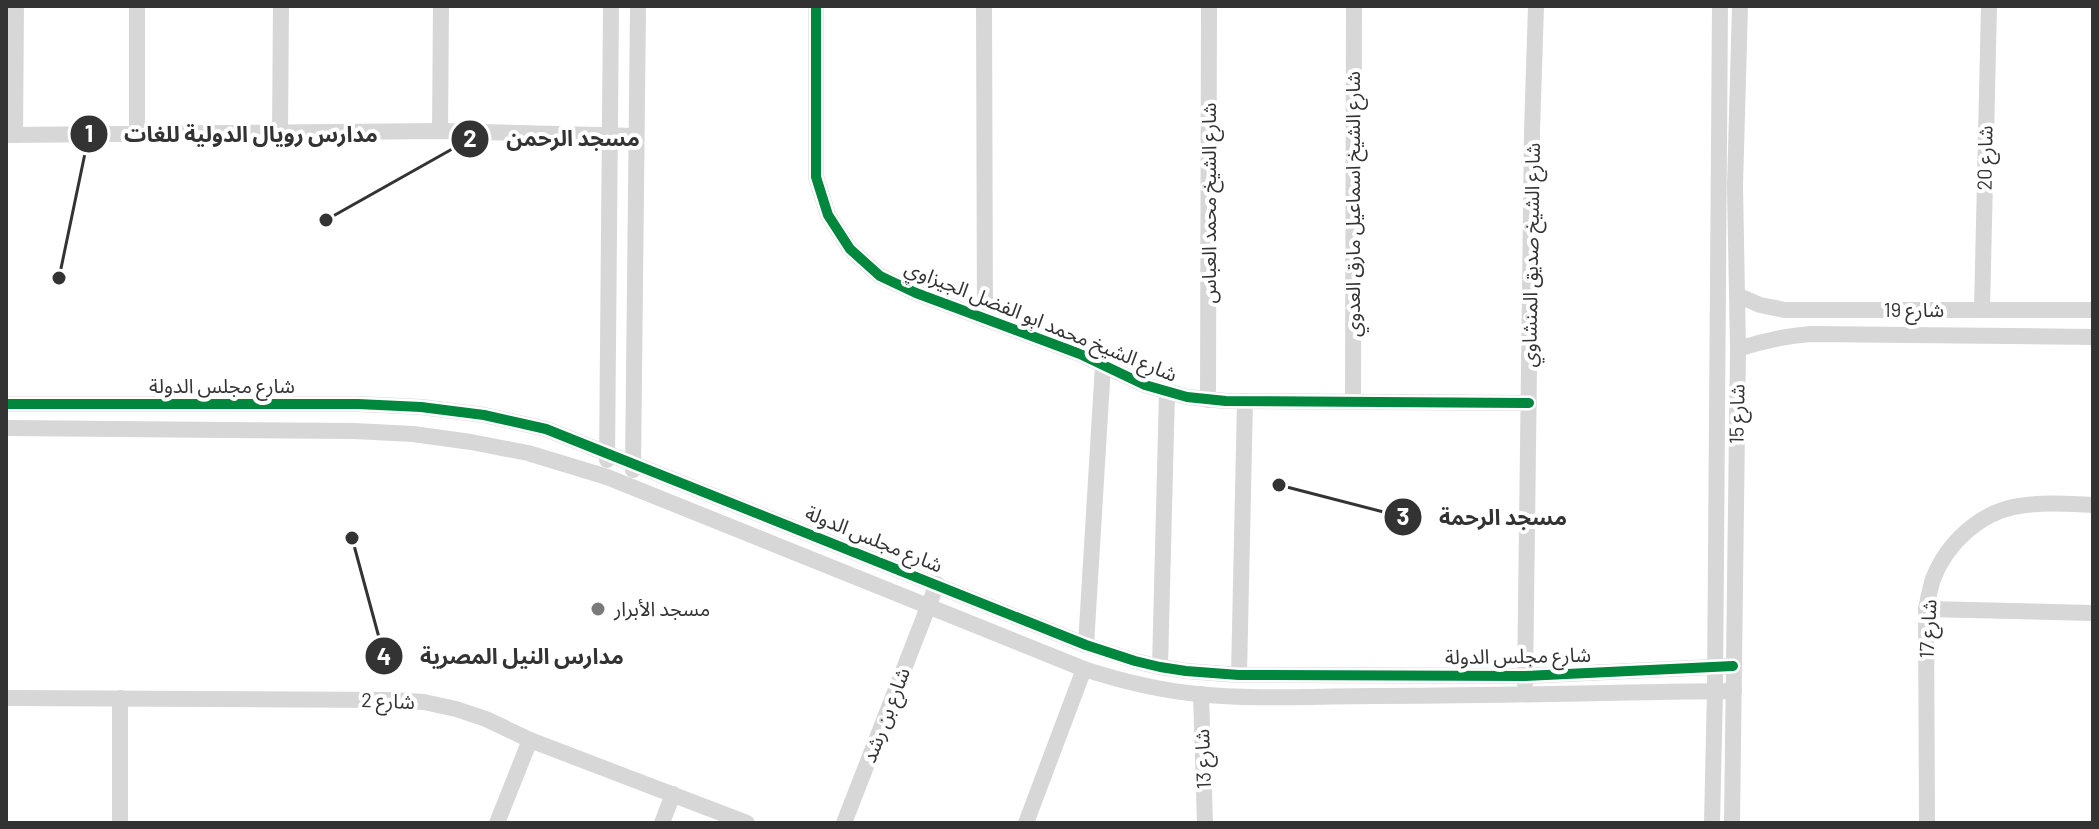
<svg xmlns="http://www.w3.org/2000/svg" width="2099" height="829" font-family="Barlow,'Noto Sans Arabic',sans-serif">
  <rect width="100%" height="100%" fill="#fff"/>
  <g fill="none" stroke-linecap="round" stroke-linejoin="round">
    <g stroke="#d7d7d7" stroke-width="16">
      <path d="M816,6V177L828,215L850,249L880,276L916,293L1080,354L1145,385L1187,397L1226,401L1529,403"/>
      <path d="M984,6L985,319"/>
      <path d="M440,131L441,6"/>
      <path d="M280,132L281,6"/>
      <path d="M137,134V6"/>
      <path d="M6,135L440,131L636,136"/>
      <path d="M15,135L16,6"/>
      <path d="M1737,295L1760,305L1785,310H2093"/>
      <path d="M1982,310L1989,6"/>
      <path d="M1738,349C1762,341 1785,336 1811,334L2093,337"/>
      <path d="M1208,400L1209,6"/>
      <path d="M1353,402L1354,6"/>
      <path d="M6,404H358L421,407L484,415L546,429L1086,645L1135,661L1160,667L1186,671L1239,675L1525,676L1733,666"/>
      <path d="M6,428L354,431L413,434L471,442L528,453L607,477L1084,669C1121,681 1158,690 1197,694C1255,700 1315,696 1374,696C1494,696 1614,692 1734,691"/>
      <path d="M607,460L611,6"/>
      <path d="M633,470L638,6"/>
      <path d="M1926,609L2093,613"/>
      <path d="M1086,645L1103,365"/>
      <path d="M1160,667L1167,392"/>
      <path d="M1239,675L1245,401"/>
      <path d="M1525,684L1532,132L1536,6"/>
      <path d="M1201,694L1205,823"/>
      <path d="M6,698L393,700L424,702L456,709L486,719L530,740L747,823"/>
      <path d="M120,698V823"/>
      <path d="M497,823L530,740"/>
      <path d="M662,823L673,794"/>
      <path d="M844,823L937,584"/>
      <path d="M1026,823L1084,669"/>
      <path d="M1712,823L1715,691L1720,6"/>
      <path d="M1732,823L1738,349L1735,186L1740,6"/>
      <path d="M1927,823L1926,609C1928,599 1930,588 1933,579C1947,543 1980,512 2019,506C2043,502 2069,504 2093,505"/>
    </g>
    <defs>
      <g id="cycleway">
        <path d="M816,6V177L828,215L850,249L880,276L916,293L1080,354L1145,385L1187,397L1226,401L1529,403"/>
        <path d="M6,404H358L421,407L484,415L546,429L1086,645L1135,661L1160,667L1186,671L1239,675L1525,676L1733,666"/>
      </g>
    </defs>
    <use href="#cycleway" stroke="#fff" stroke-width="15"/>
    <use href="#cycleway" stroke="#00873e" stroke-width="10"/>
  </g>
  <circle fill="#7a7a7a" stroke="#fff" stroke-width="3" cx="598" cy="609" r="8"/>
  <g text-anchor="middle" stroke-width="8" stroke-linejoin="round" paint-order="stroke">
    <g font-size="20" fill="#333" stroke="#fff">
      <text transform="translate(1985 158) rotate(-89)" y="7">شارع 20</text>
      <text transform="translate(1209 203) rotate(-90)" y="7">شارع الشيخ محمد العباس</text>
      <text transform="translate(1353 204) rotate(-90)" y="7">شارع الشيخ اسماعيل مارق العدوي</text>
      <text transform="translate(1531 255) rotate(-89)" y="7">شارع الشيخ صديق المنشاوي</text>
      <text x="1914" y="317">شارع 19</text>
      <text transform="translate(1041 321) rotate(22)" y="7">شارع الشيخ محمد ابو الفضل الجيزاوي</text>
      <text x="222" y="393">شارع مجلس الدولة</text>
      <text transform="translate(1737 414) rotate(-89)" y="7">شارع 15</text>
      <text transform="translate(874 539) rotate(22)" y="7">شارع مجلس الدولة</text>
      <text transform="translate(1928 629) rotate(-87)" y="7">شارع 17</text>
      <text transform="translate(1518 656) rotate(-1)" y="7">شارع مجلس الدولة</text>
      <text transform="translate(388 701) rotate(2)" y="7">شارع 2</text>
      <text transform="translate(886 715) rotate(-69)" y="7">شارع بن رشد</text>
      <text transform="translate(1203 759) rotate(-92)" y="7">شارع 13</text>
    </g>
    <g font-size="20" fill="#333" stroke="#fff" text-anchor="start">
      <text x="614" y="616">مسجد الأبرار</text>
    </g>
  </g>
  <path fill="none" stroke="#333" stroke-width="3" d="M59 278L89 134M326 220L470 139M1279 485L1403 517M352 538L384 656"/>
  <g fill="#333" stroke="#fff" stroke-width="3">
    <circle cx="59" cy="278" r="8"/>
    <circle cx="326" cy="220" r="8"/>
    <circle cx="1279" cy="485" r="8"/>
    <circle cx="352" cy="538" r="8"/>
    <circle cx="89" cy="134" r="20"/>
    <circle cx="470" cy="139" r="20"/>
    <circle cx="1403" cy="517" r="20"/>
    <circle cx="384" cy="656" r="20"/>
  </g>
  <g font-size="24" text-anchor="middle" font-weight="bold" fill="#fff">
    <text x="89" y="142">1</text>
    <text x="470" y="147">2</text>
    <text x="1403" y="525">3</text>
    <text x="384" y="665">4</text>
  </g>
  <g font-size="22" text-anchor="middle" font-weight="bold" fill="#333" stroke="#fff" stroke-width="8" stroke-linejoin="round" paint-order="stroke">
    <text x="251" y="142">مدارس رويال الدولية للغات</text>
    <text x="573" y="146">مسجد الرحمن</text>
    <text x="1503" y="525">مسجد الرحمة</text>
    <text x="522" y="664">مدارس النيل المصرية</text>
  </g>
  <rect width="2099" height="829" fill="none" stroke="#333333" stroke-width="16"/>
</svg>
